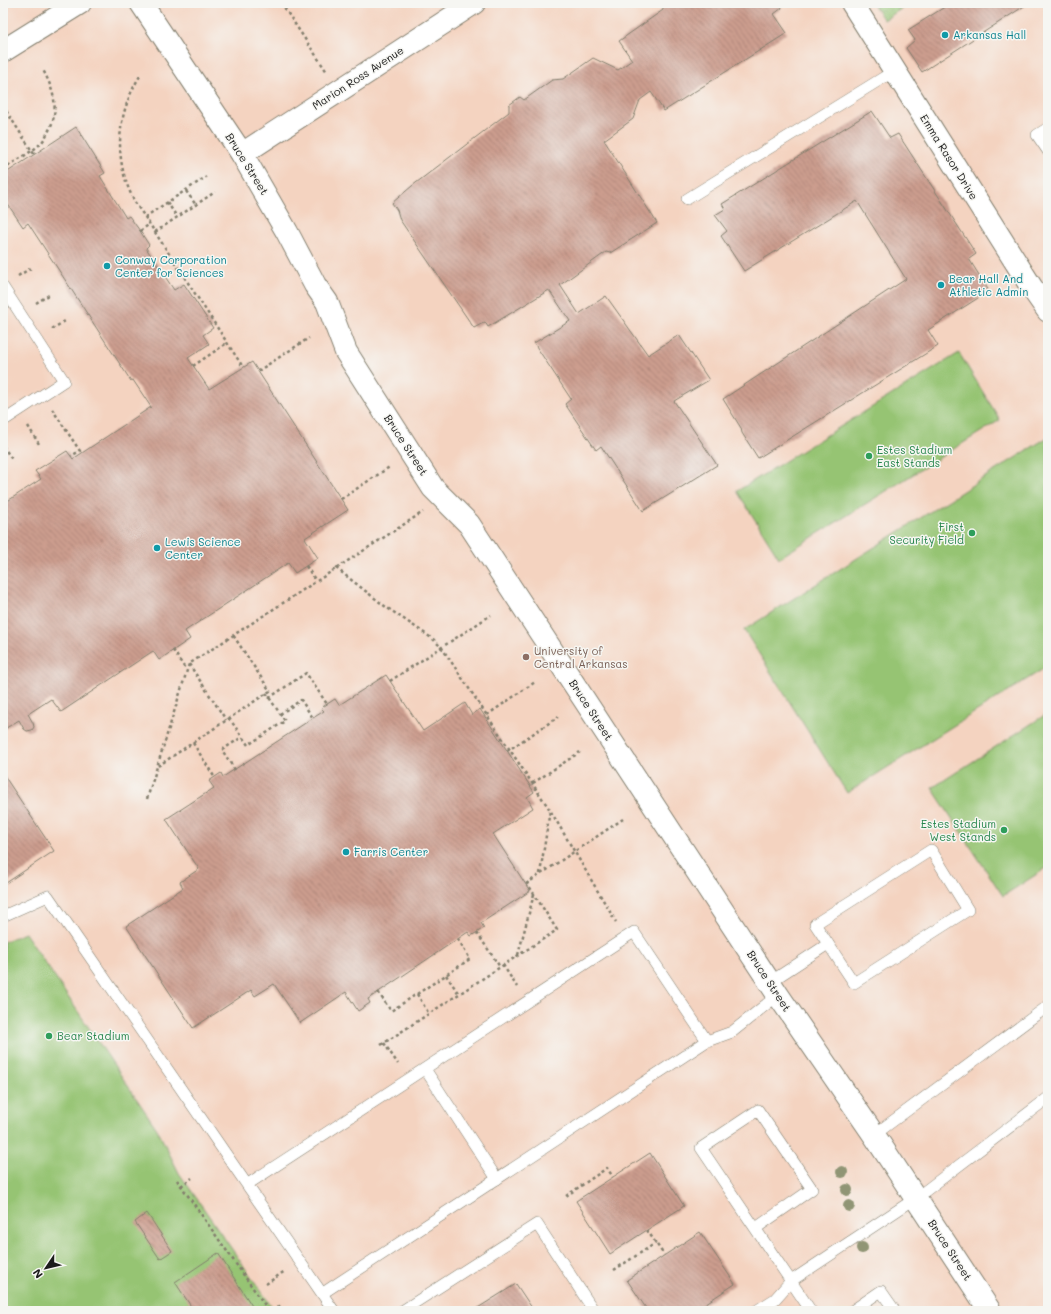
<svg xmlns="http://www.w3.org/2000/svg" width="1051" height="1314" font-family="Mali,sans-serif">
  <defs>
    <pattern id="grass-dots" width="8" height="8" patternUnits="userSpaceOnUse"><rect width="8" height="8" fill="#96c473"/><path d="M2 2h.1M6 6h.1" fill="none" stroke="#81a863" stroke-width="1.8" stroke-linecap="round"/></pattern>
    <pattern id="building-back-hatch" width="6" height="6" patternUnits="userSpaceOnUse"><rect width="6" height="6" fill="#cc9d8e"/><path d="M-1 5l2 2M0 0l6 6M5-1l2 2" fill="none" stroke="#a57f73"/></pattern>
  </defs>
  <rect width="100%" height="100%" fill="#f6f6f2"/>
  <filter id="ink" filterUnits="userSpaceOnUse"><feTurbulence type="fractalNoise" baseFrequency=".025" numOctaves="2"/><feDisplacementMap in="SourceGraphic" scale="8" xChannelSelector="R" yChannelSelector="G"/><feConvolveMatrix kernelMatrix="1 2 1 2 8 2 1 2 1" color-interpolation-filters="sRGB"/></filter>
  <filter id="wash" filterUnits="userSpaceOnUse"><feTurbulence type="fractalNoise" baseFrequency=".012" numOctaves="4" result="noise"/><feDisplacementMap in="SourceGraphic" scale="16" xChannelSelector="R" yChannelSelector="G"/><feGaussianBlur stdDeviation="0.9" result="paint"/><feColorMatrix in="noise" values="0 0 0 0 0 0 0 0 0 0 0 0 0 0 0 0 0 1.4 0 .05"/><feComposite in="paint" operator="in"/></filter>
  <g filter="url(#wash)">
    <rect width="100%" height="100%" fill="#e9e0be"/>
    <rect fill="#f4d3c0" x="3" y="3" width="1045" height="1308"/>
    <path fill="url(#grass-dots)" stroke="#597048" d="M872,3H910L884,20Z"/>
    <g fill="#96c473" stroke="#597048">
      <path d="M959,353L1000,420L779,558L737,491Z"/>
      <path d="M1048,437V666L847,793L744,630Z"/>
      <path d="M1048,713V867L1003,896L932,788Z"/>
      <path d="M25,933L157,1129L179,1173L275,1311H3V942Z"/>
    </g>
    <g id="blocks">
      <g fill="url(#building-back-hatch)">
        <path d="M663,3H779L782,8L774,14L787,33L664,111L651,92L640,100L633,119L604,140L657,223L610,253L606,252L560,285L579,314L606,296L648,355L679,335L709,380L674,401L717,465L643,511L601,446L596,450L565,404L571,399L534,343L570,321L549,290L488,327L485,322L474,328L400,220L397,210L392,203L412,186L509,112V105L520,97L524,100L552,80L563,79L593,58L618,70L632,60L619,41L663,10Z"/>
        <path d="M951,3H1029L922,72L906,48L915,40L908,30Z"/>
        <path d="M872,111L890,138L898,134L976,254L969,259L989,291L928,330L938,346L758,458L742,433L741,428L723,399L906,279L857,201L744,271L721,236L727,231L715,215L725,209L722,204Z"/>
        <path d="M76,127L105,173L100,176L126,218L129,216L140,231L149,245L146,248L174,290L184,284L213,328L203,335L209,344L188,358L209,389L252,362L348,510L305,538L318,558L295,573L288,563L185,631L190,639L159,660L153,651L61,712L51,699L28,714L33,723L34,727L32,730L27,731L24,729L19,720L3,730V504L41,479L35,471L67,451L73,459L151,407L133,380L131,381L28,223L23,227L3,197V175Z"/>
        <path d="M386,675L423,731L465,703L472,715L480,709L534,792L527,797L533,808L493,834L530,891L481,923L484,928L471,936L468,932L368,999L370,1003L358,1011L346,992L300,1023L274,984L255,996L251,990L193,1028L126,926L183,888L180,882L199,869L166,819L214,788L209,781L221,773L223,777L313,718L324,711L321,708L335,699L339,705Z"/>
        <path d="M3,774L54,851L3,885Z"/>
        <path d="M650,1153L684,1206L610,1254L576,1201Z"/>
        <path d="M147,1213L172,1251L160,1259L135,1222Z"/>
        <path d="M700,1232L735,1284L694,1311H648L627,1280Z"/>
        <path d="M218,1253L252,1306L251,1311H194L175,1282Z"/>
        <path d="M516,1284L534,1311H473Z"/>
      </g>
    </g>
  </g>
  <g filter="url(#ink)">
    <use href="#blocks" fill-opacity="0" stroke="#827e6d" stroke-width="1"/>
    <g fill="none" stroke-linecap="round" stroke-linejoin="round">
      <defs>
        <g id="lane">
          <path d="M1048,128L1037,135L1048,151"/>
          <path d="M687,199L894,71"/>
          <path d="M3,287L64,381L3,421"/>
          <path d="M931,850L968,910L854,983L815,924Z"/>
          <path d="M3,916L48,896L334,1311"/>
          <path d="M770,982L828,944"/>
          <path d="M425,1069L497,1179"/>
          <path d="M874,1135L1048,1006"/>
          <path d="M248,1184L634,932L707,1041"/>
          <path d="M756,1228L812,1189L758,1110L701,1148L811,1311"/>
          <path d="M323,1293L707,1041L732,1032L778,995"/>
          <path d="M402,1311L537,1224L594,1311"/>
          <path d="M756,1311L775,1299L791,1281L916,1198L1048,1098"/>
          <path d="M852,1311L881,1291L895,1311"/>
        </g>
        <g id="street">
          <path d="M852,3L1032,288L1048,311"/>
          <path d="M3,51L80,3"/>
          <path d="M242,154L474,3"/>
        </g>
        <path id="secondary" d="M141,3L242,154L287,232L315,285L327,302L346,352L433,488L469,524L778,995L874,1135L990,1311"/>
      </defs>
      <use href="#lane" stroke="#827e6d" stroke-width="12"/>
      <use href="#street" stroke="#827e6d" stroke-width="24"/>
      <use href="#secondary" stroke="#827e6d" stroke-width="24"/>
      <g stroke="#827e6d" stroke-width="2.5" stroke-dasharray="3 3" stroke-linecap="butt">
        <path d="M281,3L327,72"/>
        <path d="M140,76C118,111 113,155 131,194C134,202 140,210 145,217L243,367"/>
        <path d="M3,106L34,154"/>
        <path d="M3,169C15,161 29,154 39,145C43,142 46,136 48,132C60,111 54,90 43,70"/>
        <path d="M186,191L196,205"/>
        <path d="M167,202L177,217"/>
        <path d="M145,217L206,177"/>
        <path d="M140,231L150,224"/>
        <path d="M155,232L215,192"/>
        <path d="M18,276L31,268"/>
        <path d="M36,303L49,295"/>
        <path d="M52,329L65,321"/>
        <path d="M193,366L227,343"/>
        <path d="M258,371L309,338"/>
        <path d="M52,409L80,451L71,456"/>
        <path d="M28,426L39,444"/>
        <path d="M3,446L13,461"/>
        <path d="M341,499L391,466"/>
        <path d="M306,566L316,581"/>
        <path d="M336,568L386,607L433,639L442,648L550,810L616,922"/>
        <path d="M173,650L186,670"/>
        <path d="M189,664L226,720"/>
        <path d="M390,681L491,615"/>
        <path d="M269,698L306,673L327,704"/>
        <path d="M280,714L301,700L313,718"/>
        <path d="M487,715L535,682"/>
        <path d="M229,718L248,745L285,721L266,693"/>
        <path d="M193,743L215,778"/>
        <path d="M507,751L558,717"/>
        <path d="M158,766L270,691L233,635"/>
        <path d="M235,770L222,750L242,737"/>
        <path d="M533,783L580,752"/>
        <path d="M147,799L189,664L423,512"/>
        <path d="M540,874L550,810"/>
        <path d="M526,884L623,819"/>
        <path d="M477,933L500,967"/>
        <path d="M518,955L534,894"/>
        <path d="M503,965L517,987"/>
        <path d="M446,975L459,994"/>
        <path d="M378,992L391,1011L461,965L470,959L458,939"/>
        <path d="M417,994L429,1014"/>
        <path d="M384,1043L398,1064"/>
        <path d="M381,1045L557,930L527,883"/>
        <path d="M177,1180L269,1311"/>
        <path d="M181,1186L192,1178"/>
        <path d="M566,1196L607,1168L613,1177"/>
        <path d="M647,1230L664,1255"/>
        <path d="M614,1270L656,1243"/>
        <path d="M266,1284L285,1271"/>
        <path d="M698,1308L700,1311"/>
        <path d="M273,1311L281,1305"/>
      </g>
      <use href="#lane" stroke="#fff" stroke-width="11"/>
      <use href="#street" stroke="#fff" stroke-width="22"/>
      <use href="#secondary" stroke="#fff" stroke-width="22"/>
    </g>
    <g fill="#909575">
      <circle cx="842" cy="1172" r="6"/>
      <circle cx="847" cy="1190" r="6"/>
      <circle cx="849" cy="1206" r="6"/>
      <circle cx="862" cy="1248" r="6"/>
    </g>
  </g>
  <g fill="#0f9aa8" stroke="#f6f6f2" stroke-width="1.5">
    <circle cx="945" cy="35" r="4"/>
    <circle cx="107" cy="266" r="4"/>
    <circle cx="941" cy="285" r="4"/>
    <circle cx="157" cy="548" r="4"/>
    <circle cx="346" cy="852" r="4"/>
  </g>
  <g fill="#2e9e5b" stroke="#f6f6f2" stroke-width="1.5">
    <circle cx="869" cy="456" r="4"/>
    <circle cx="972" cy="533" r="4"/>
    <circle cx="1004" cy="830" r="4"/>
    <circle cx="49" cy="1036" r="4"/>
  </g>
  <circle fill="#8d6e63" stroke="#f6f6f2" stroke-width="1.5" cx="526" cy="657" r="4"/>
  <g text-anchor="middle" stroke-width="3" stroke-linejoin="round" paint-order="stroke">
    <g font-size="11" fill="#0d838f" stroke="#f6f6f2" text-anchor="start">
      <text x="953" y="39">Arkansas Hall</text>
      <text x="115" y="264">Conway Corporation<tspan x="115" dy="13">Center for Sciences</tspan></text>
      <text x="949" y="283">Bear Hall And<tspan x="949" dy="13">Athletic Admin</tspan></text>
      <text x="165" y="546">Lewis Science<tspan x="165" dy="13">Center</tspan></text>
      <text x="354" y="856">Farris Center</text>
    </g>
    <g font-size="11" fill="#1c1c1c" stroke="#f6f6f2">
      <text transform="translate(358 78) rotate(-33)" y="4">Marion Ross Avenue</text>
      <text transform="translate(949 157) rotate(58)" y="4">Emma Rasor Drive</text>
      <text transform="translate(247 164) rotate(58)" y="4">Bruce Street</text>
      <text transform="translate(406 445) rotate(57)" y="4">Bruce Street</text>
      <text transform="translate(591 710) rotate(57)" y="4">Bruce Street</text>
      <text transform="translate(769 981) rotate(57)" y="4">Bruce Street</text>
      <text transform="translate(950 1250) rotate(57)" y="4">Bruce Street</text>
    </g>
    <g font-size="11" fill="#27864d" stroke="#f6f6f2" text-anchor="start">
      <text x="877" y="454">Estes Stadium<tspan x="877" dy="13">East Stands</tspan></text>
      <text x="964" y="531" text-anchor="end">First<tspan x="964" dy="13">Security Field</tspan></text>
      <text x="996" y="828" text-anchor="end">Estes Stadium<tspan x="996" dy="13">West Stands</tspan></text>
      <text x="57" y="1040">Bear Stadium</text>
    </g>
    <g font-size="11" fill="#785e54" stroke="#f6f6f2" text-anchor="start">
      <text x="534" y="655">University of<tspan x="534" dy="13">Central Arkansas</tspan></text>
    </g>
  </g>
  <rect width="1051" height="1314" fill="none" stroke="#f6f6f2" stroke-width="16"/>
  <g transform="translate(46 1268) rotate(235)" stroke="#f6f6f2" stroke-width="3" paint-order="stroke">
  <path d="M0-3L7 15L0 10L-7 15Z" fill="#1c1c1c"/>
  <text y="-6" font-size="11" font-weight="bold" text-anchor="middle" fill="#1c1c1c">N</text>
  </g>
</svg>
